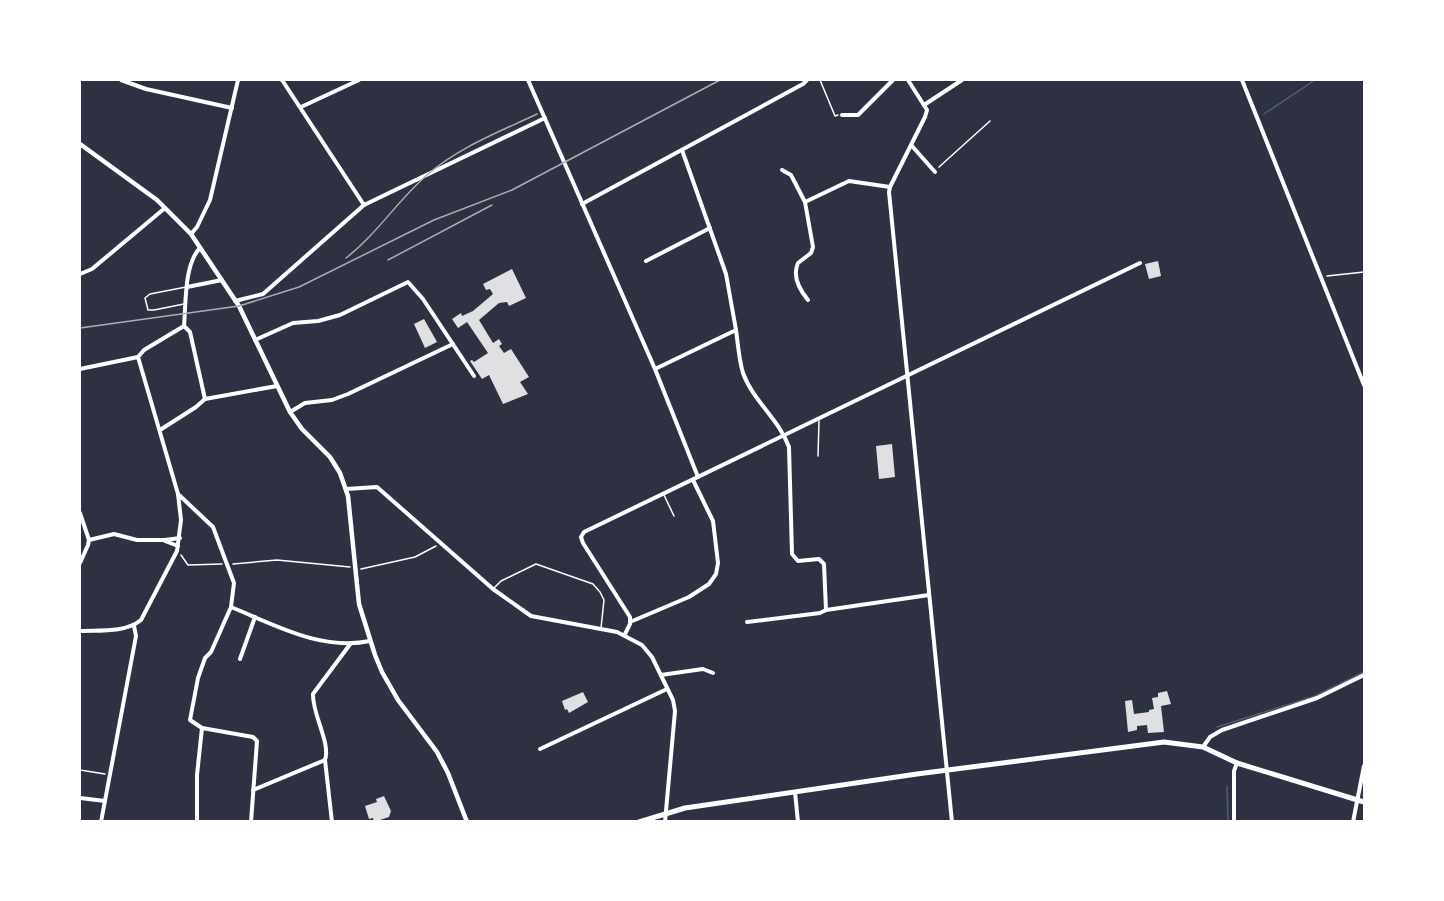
<svg xmlns="http://www.w3.org/2000/svg" width="1444" height="901" font-family="'Noto Sans',sans-serif">
  <rect width="100%" height="100%" fill="#2d3142"/>
  <g fill="none" stroke-linecap="round" stroke-linejoin="round">
    <g stroke="#4f5d75" stroke-width="1.5">
      <path d="M1264,114L1315,80"/>
      <path d="M1217,727L1315,696L1364,672"/>
      <path d="M1227,786L1228,822"/>
    </g>
  </g>
  <g fill="#e0e0e3">
    <path d="M1158,261L1161,276L1149,279L1145,264Z"/>
    <path d="M512,269L526,298L509,306L507,302L499,303L479,320L493,343L499,339L502,344L499,346L504,353L511,349L529,377L520,382L528,394L503,404L489,375L482,379L470,361L472,360L474,362L488,353L467,322L458,328L452,319L461,313L462,316L473,311L493,294L490,289L486,290L483,284Z"/>
    <path d="M424,319L437,342L425,348L414,324Z"/>
    <path d="M892,444L895,477L879,479L876,446Z"/>
    <path d="M1167,691L1171,704L1161,706L1164,732L1148,733L1147,725L1137,726V730L1128,732L1125,701L1132,700L1134,714L1149,712V710L1154,709L1152,698L1158,697V693Z"/>
    <path d="M583,692L588,702L569,713L567,709L565,710L562,701Z"/>
    <path d="M384,796L391,811L389,817L374,822L373,818L369,819L365,806L377,802L376,799Z"/>
  </g>
  <g fill="none" stroke-linecap="round" stroke-linejoin="round">
    <g stroke="#fff" stroke-width="1.5">
      <path d="M820,80L835,116L838,115"/>
      <path d="M939,167L990,121"/>
      <path d="M1327,276L1364,272"/>
      <path d="M181,555L188,565L222,564"/>
      <path d="M233,564L277,560L350,567"/>
      <path d="M361,569L415,557L436,546"/>
      <path d="M80,770L105,774"/>
    </g>
    <g stroke="#fff" stroke-width="1.5">
      <path d="M184,304L154,310H148L145,298L150,294L186,287"/>
      <path d="M818,456L819,421"/>
      <path d="M664,495L674,516"/>
      <path d="M494,588L501,581L536,564L593,584L600,592L604,600L601,628"/>
    </g>
    <g stroke="#fff" stroke-width="4">
      <path d="M121,80L146,89L232,108"/>
      <path d="M282,80L364,205"/>
      <path d="M528,80L655,369L698,477"/>
      <path d="M908,80L927,110L925,117L890,187L889,192L952,822"/>
      <path d="M1242,80L1364,385"/>
      <path d="M924,105L962,80"/>
      <path d="M301,107L359,80"/>
      <path d="M842,115H858L893,80"/>
      <path d="M912,146L935,172"/>
      <path d="M782,170L791,175L805,202L849,181L890,187"/>
      <path d="M805,202L813,247L811,253L798,263C792,276 799,289 808,300"/>
      <path d="M582,204L803,84L807,80"/>
      <path d="M191,234L197,227L210,200L238,80"/>
      <path d="M646,261L710,228"/>
      <path d="M80,274L92,269L165,208"/>
      <path d="M187,287L222,280"/>
      <path d="M235,301L263,294L364,205L545,118"/>
      <path d="M184,326L190,332L205,399"/>
      <path d="M736,330C738,344 739,360 743,373C753,401 779,419 789,447L792,554L798,561L819,559L824,564L826,610"/>
      <path d="M255,340L293,323L318,321L340,315L408,282L423,299L474,376"/>
      <path d="M80,369L138,357L144,350L184,326C186,304 184,264 200,248"/>
      <path d="M655,369L736,330L726,274L682,150"/>
      <path d="M290,412L305,403L332,400L348,394L453,344"/>
      <path d="M160,430L196,407L205,399L277,386"/>
      <path d="M346,489L377,487L493,589L531,616L617,632L642,645L652,657L673,700L675,711L665,822"/>
      <path d="M178,494L213,527L234,583L231,607L211,652L205,658L198,678L190,720L202,728L253,737L257,741L251,822"/>
      <path d="M80,513L89,540"/>
      <path d="M165,541L178,546"/>
      <path d="M80,563L88,545L89,540L114,534L137,540H165L180,538"/>
      <path d="M231,607C275,625 321,651 370,641"/>
      <path d="M630,622L689,597L709,584L716,574L718,563L713,521L693,480"/>
      <path d="M747,622L820,613L826,610L929,595"/>
      <path d="M80,631C99,630 125,633 141,620L177,551L181,520L178,494L138,357"/>
      <path d="M625,634L630,624V617L583,543L581,537L584,532L1140,263"/>
      <path d="M240,659L255,617"/>
      <path d="M661,675L703,669L713,673"/>
      <path d="M1203,747L1210,737L1222,730L1317,698L1364,675"/>
      <path d="M540,749L667,689"/>
      <path d="M253,790L325,760"/>
      <path d="M795,792L798,822"/>
      <path d="M80,798L105,801"/>
      <path d="M101,822L136,636L134,626"/>
      <path d="M197,822V775L202,728"/>
      <path d="M332,822L325,760C331,743 312,714 313,694L351,643"/>
      <path d="M1234,822V771L1237,763"/>
      <path d="M1353,822L1364,766"/>
    </g>
    <path stroke="#fff" stroke-width="4.5" d="M80,144L157,200L191,234L239,306L290,412L302,429L330,457L340,473L348,496L359,604L375,655L382,672L398,700L437,752L448,773L467,822"/>
    <path stroke="#fff" stroke-width="5" d="M639,822L685,808L917,774L1164,742L1203,747L1237,763L1364,802"/>
    <g stroke="#abadb3" stroke-width="1.5">
      <path d="M346,258C378,233 397,201 427,175C459,147 499,132 537,114"/>
      <path d="M388,260L492,205"/>
      <path d="M80,328L239,306L299,287L434,220L512,190L720,80"/>
    </g>
  </g>
  <rect width="1444" height="901" fill="none" stroke="#ffffff" stroke-width="162"/>
</svg>
